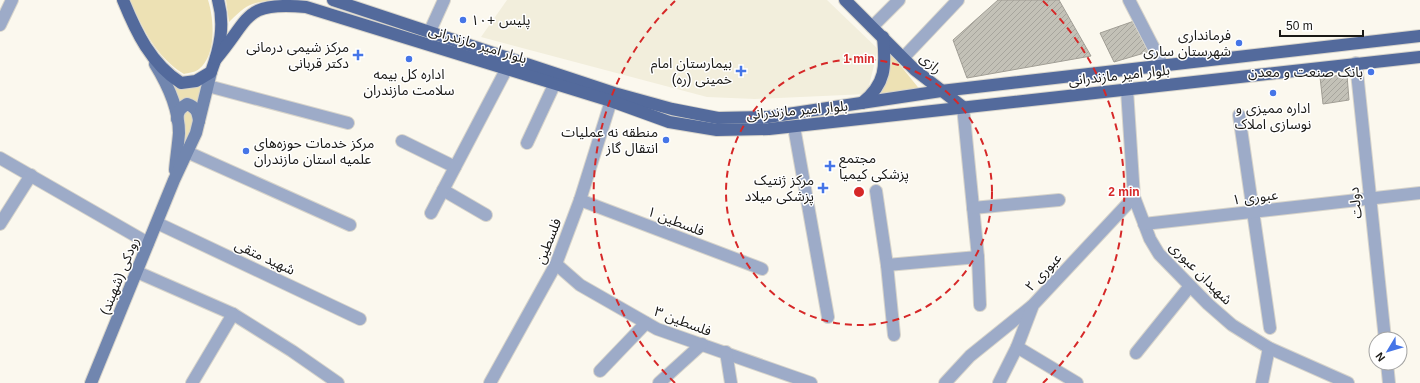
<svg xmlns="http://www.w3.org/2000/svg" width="1420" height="383" font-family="Helvetica,'Noto Sans Arabic',sans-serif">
  <defs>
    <pattern id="building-hatch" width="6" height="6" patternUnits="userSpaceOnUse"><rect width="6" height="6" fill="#c3c1b7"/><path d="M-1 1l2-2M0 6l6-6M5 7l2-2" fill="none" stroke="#a7a59d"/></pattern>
  </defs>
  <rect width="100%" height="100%" fill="#fbf8ee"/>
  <path fill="#f2eedc" d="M507,0H827L878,49L867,94L755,99L707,97L481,37Z"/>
  <g fill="#ede1b4">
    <path d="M130,0H208C214,19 217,55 199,69C196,72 188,73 184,74C156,57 143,29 130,0Z"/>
    <path d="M226,0H276C250,3 248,3 229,22Z"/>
    <path d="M888,50L921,91L876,97Z"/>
    <path d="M170,80H205L198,108L177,105Z"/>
    <path d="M191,109L195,123L179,161L180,113Z"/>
  </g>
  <g fill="url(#building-hatch)" stroke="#a19e95">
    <path d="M998,0H1059L1091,56L967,78L953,40Z"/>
    <path d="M1137,20L1151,51L1114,62L1100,33Z"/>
    <path d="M1347,75L1349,100L1323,104L1320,77Z"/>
  </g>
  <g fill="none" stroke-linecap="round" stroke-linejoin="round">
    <defs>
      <g id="minor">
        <path d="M1129,0L1163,66"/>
        <path d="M0,25L12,0"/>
        <path d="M872,27L899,0"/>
        <path d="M430,31L444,0"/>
        <path d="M903,58L958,0"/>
        <path d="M1356,63L1385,339"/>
        <path d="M208,86L348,123"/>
        <path d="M1127,90L1134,197L1150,239L1159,254L1208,304L1232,325L1269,348L1348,383"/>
        <path d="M963,107L978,257L980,305"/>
        <path d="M1239,115L1270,328"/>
        <path d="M794,127L828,317"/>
        <path d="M402,141L455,167"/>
        <path d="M527,143L555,83"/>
        <path d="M187,152L350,225"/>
        <path d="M0,158L148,243"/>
        <path d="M443,190L486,215"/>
        <path d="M876,191L887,265L894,335"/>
        <path d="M580,200L762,269"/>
        <path d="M973,208L1059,200"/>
        <path d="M431,213L507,68"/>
        <path d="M157,223L360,319"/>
        <path d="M0,224L31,175"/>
        <path d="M1144,224L1420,193"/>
        <path d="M556,264L580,285L657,329L811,383"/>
        <path d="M887,265L978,257"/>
        <path d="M137,272L233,314L292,351L338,383"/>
        <path d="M1017,347L1077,383"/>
        <path d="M726,352L731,383"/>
        <path d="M1136,353L1190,286"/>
        <path d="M1387,363L1389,383"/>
        <path d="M600,371L646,323"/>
        <path d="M192,383L233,314"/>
        <path d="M490,383L556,264L580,200L611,101"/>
        <path d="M659,383L702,344"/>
        <path d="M945,383L970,356L1032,306"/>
        <path d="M999,383L1017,347L1033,305L1134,197"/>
        <path d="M1262,383L1269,348"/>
      </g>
      <g id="secondary">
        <path d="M155,64C168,85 179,108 179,133C178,146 176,158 175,170"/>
        <path d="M177,119C178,111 180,108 187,104C196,107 198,112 199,121"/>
        <path d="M91,383L174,180L196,133L211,72"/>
      </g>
      <g id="primary">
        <path d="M123,0C136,32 151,64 181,83L196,81L211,72C220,48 225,25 218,0"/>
        <path d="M333,0L614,93L672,109L718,118L768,117L941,91L1420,36"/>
        <path d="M845,0L915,70L963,107"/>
        <path d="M216,59C251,18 243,1 306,7L611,101L669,122L717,130L769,129L1420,57"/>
        <path d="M862,103C886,84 886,66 883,37"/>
      </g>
    </defs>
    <use href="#minor" stroke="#d7d4cb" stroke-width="14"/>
    <use href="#secondary" stroke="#d7d4cb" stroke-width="14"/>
    <use href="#primary" stroke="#d7d4cb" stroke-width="14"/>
    <use href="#minor" stroke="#9dabc8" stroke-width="12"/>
    <use href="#secondary" stroke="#7186af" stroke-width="12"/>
    <use href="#primary" stroke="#536a9c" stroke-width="12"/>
  </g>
  <g fill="none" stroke="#d62828" stroke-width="2" stroke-dasharray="7 5">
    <circle cx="859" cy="192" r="133"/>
    <path d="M675 383A265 265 0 0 1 675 1M1043 1A265 265 0 0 1 1043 383"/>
  </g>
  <g fill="#4575e7" stroke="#fff" stroke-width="1.5">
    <circle cx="463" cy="20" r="4"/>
    <circle cx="1239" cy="43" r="4"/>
    <path d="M356 49h4v4h4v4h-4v4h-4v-4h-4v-4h4z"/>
    <circle cx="409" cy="59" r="4"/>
    <path d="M739 65h4v4h4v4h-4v4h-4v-4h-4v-4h4z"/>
    <circle cx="1371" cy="72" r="4"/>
    <circle cx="1273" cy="93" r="4"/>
    <circle cx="666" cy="140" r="4"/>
    <circle cx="246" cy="151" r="4"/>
    <path d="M828 160h4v4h4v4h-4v4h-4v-4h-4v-4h4z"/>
    <path d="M821 182h4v4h4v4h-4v4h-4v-4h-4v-4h4z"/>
  </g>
  <g text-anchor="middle" stroke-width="3" stroke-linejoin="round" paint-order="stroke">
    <g font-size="14" fill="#1a1916" stroke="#fff" text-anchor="end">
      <text x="471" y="25" text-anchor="start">پلیس +١٠</text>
      <text x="1231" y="40">فرمانداری<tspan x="1231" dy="16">شهرستان ساری</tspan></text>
      <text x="349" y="52">مرکز شیمی درمانی<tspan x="349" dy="16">دکتر قربانی</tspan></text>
      <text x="732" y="68">بیمارستان امام<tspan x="732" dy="16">خمینی (ره)</tspan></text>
      <text x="1363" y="77">بانک صنعت و معدن</text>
      <text x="409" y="79" text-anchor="middle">اداره کل بیمه<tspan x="409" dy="16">سلامت مازندران</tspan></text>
      <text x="1273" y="113" text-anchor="middle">اداره ممیزی و<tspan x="1273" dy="16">نوسازی املاک</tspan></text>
      <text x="658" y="137">منطقه نه عملیات<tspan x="658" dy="16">انتقال گاز</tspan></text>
      <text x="254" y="148" text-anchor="start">مرکز خدمات حوزه‌های<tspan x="254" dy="16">علمیه استان مازندران</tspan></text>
      <text x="839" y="163" text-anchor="start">مجتمع<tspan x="839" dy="16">پزشکی کیمیا</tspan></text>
      <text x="814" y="185">مرکز ژنتیک<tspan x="814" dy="16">پزشکی میلاد</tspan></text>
    </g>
    <g font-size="14" fill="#1a1916" stroke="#fff">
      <text transform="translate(478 44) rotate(17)" y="5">بلوار امیر مازندرانی</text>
      <text transform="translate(931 63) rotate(41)" y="5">رازی</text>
      <text transform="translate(1119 75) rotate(-6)" y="5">بلوار امیر مازندرانی</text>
      <text transform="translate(797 110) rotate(-5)" y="5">بلوار امیر مازندرانی</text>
      <text transform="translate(1255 197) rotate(-7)" y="5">عبوری ۱</text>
      <text transform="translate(1355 203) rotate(-96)" y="5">دولت</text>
      <text transform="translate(676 221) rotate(21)" y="5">فلسطین ۱</text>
      <text transform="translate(548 241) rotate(-68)" y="5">فلسطین</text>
      <text transform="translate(265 257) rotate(25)" y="5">شهید متقی</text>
      <text transform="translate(1043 272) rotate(-47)" y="5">عبوری ۲</text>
      <text transform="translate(1201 273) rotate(45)" y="5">شهیدان عبوری</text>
      <text transform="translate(119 276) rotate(-68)" y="5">رودکی (شهبند)</text>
      <text transform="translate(683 321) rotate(21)" y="5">فلسطین ۳</text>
    </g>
  </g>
  <circle cx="859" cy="192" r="6" fill="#d62828" stroke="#fff" stroke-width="2"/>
  <g font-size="12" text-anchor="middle" font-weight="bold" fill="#d62828" stroke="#fff" stroke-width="3" stroke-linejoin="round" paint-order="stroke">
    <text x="859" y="63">1 min</text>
    <text x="1124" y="196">2 min</text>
  </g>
  <g transform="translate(1388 351) rotate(232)"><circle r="19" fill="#ffffff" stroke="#a3a3a2"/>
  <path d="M0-3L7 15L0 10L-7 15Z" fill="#4575e7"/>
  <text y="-6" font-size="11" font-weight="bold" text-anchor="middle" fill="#1a1916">N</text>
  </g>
  <path d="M1280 30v6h83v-6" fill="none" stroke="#1a1916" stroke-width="2"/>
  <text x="1286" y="30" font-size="12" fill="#1a1916" stroke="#ffffff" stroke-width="3" paint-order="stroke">50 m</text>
</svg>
